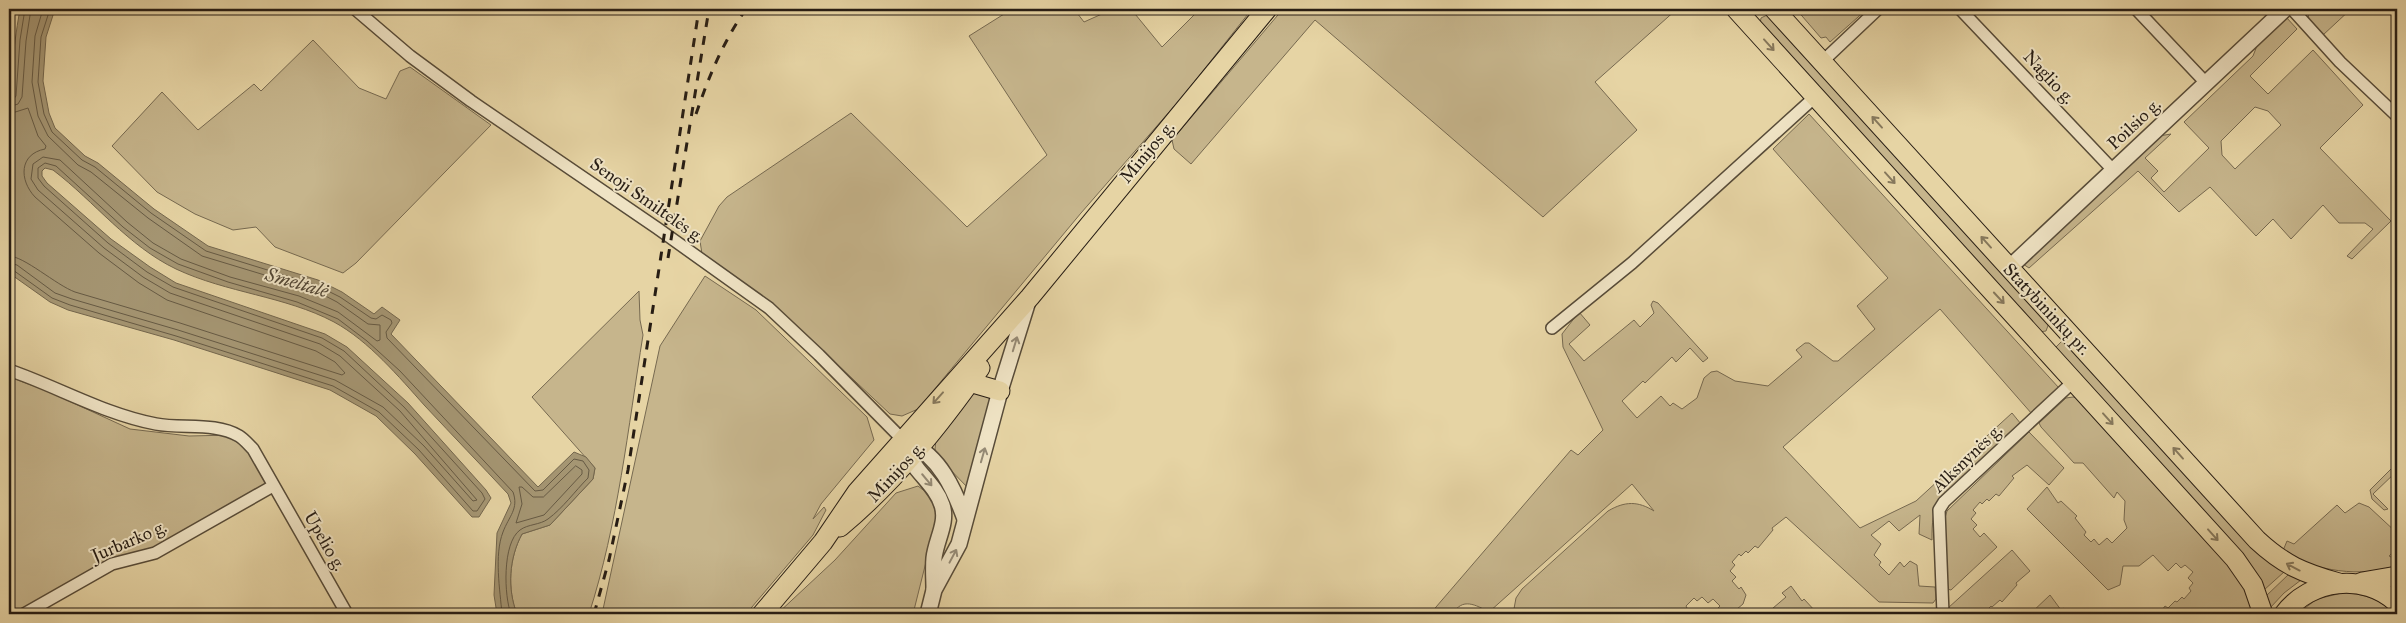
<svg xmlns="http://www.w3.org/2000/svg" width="2406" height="623" font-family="'IM FELL Great Primer',serif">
  <rect width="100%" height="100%" fill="#e6d4a4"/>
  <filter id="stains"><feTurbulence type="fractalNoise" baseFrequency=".004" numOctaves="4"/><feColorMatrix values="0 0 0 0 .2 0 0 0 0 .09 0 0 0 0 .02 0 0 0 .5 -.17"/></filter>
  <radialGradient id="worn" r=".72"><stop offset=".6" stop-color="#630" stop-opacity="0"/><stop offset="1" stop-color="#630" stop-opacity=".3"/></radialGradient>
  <g fill="#c6b58c" stroke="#766950" fill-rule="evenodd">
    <path d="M1012,9H1074L1084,22L1113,9H1131L1162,47L1200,9H1252L1183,96L1081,213L918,409L902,416L890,414L773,304L702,254L700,241L719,206L727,197L851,113L967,227L1047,155L969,36Z"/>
    <path d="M1283,9H1677L1595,82L1637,130L1543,217L1315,20L1191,164L1174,149L1172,140Z"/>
    <path d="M1796,9H1795H1867L1830,42L1826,37L1821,38Z"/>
    <path d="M2307,9H2351L2323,35L2309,19Z"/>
    <path d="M1767,15L2049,323L2046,331L2039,332L1760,24L1761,18Z"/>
    <path d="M2286,17L2297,29L2250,76L2268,94L2313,50L2363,105L2320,148L2391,221L2352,259L2347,256L2373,229L2365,223H2339L2323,205L2291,239L2273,219L2256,236L2210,187L2179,212L2138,171L2029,268L2023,264L2159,136L2171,134L2145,158L2158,171L2151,178L2164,192L2209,148L2184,122L2253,56L2260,38ZM2255,107L2268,111L2281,125L2235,169L2222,155L2221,141Z"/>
    <path d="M313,40L359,88L386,99L400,71L410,67L491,125L356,263L343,273L275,247L256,227L233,230L195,214L157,192L112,146L162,92L198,130L254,84L261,91Z"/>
    <path d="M1809,114L2059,388L2032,414L1940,309L1783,447L1860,528L1916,501L2012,413L2021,424L1942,496C1932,511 1932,523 1932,540L1919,534L1920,515L1899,531L1889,521L1871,535L1881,544L1874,555L1881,562L1879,565L1889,575L1900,562L1904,567L1910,561L1917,565L1919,586L1935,587L1936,599L1933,603L1879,602L1786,517L1772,528L1773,530L1758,548L1755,546L1748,553L1746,551L1741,556L1739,554L1732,562L1735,565L1730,571L1736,577L1732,581L1739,589L1741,587L1746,595L1743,604L1731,614H1719L1716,610L1720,606L1713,599L1708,603L1702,597L1697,601L1694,598L1686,606L1687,608L1682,613L1683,614H1513L1516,598L1522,589L1608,511C1625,501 1638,501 1654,511L1632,484L1489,612C1476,605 1462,597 1453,614H1430L1571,450L1578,455L1603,430L1563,347L1562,334L1579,312L1590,325L1569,344L1584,361L1634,320L1640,327L1654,313L1651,305L1653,301L1658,303L1708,358L1703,362L1690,348L1676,362L1672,357L1645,383L1643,381L1622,401L1637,418L1661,396L1670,406L1673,403L1682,409L1697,398L1704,378L1711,372L1717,371L1735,381L1768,386L1802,357L1796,350L1805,343H1809L1833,361H1838L1875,329L1857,306L1888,278L1773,149Z"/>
    <path d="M705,276L756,310L867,417L874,440L821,504L813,519L824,507L826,510L813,535L746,614H602L660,346Z"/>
    <path d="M639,291L640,320L643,335C628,428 618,524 589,614H517C507,589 509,558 522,534L550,525L593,479L595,468L532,397Z"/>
    <path d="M2063,340L2284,572L2264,590L2055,348Z"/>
    <path d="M9,377L45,390L130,429L189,436L233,435L249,450L268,484L149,550L44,598L15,614H9Z"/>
    <path d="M980,390L996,393L970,490L937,456L935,449L936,439L973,393Z"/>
    <path d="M2073,397L2078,398L2243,582L2255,614H2159L2165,606L2168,608L2175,601L2177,602L2182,597L2184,599L2191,591L2189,588L2193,583L2188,578L2193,572L2185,565L2181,568L2176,563L2168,571L2153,555L2139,566H2123L2120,585L2108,590L2027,509L2047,487L2058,503L2061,501L2077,516L2075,518L2086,532L2084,535L2091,542L2094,539L2099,545L2107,538L2112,543L2127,528L2124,520L2125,501L2117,492L2114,498L2083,463H2074L2041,427L2039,423L2066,398Z"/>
    <path d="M2029,432L2064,468L2049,485L2027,465L2012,476L2014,478L1999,496L1996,494L1989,501L1987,499L1982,504L1980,502L1973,510L1976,513L1971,519L1977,525L1973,529L1980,537L1984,533L1997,547L1951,590L1947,589L1945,518L1947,511Z"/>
    <path d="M2397,463V471L2373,494L2388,509L2384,510L2372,499L2370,490Z"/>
    <path d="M918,486L931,496L937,518L913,614H777L835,560L896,493Z"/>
    <path d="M2359,503L2369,507L2397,533V549L2389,556L2397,560V565C2362,579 2315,570 2282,553L2287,541L2294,544L2337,505L2345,513Z"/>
    <path d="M2012,550L2030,571L2016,583L2017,585L2002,602L2000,600L1992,607L1991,606L1986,611L1983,609L1978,614H1948V608Z"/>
    <path d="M2289,574L2301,580L2284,593L2270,608L2266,596Z"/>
    <path d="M1791,586L1802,601L1804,599L1816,612L1818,611L1821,614H1766L1786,597L1782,593Z"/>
    <path d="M2342,593C2363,593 2380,599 2395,614H2297L2317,599Z"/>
    <path d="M2050,595L2061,610L2064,608L2069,614H2030Z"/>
  </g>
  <path fill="#a59673" stroke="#73664d" d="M20,9H55L46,37L43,81L49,113L55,128L85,156L98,163L154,209L208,246L318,280L342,292L374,314L382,307L400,320L391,334L538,487L574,452L586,457L595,468L593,479L550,525L522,534C509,558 507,589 517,614H497L494,595L497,533L511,503L508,494C481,465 453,436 425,406C399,377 369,341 334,322C285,296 227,293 176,269C128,246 95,202 53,170L45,168L42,171V176L47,183L111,239L150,267L176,283L325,334L347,347L408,403L486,490L491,498L479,517H472L415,454L376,416L330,390L174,340L68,310L50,302L9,273C9,184 4,97 20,9Z"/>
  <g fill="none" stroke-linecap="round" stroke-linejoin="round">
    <g stroke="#665a44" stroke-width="1">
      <path d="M50,9L41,37L38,82L44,114L52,132L82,160L95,167L151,213L206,251L316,285L340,297L371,318L376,319L382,315L391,320L392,323L386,332L387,338L535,491L543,490L574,459L583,461L589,470L588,478C575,491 563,508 548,519C540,525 528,524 520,530C502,543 504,597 511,614"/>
      <path d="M9,101L13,100L16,96L20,40L25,9"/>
      <path d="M9,107L18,104L22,97L26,41L31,9"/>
      <path d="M9,114L28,108L38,136L46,146L45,149C19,154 19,180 35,197L99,253L139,283L167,300L316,351L335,362L345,373L342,375L180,323L75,292C56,285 24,256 9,256"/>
      <path d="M9,263L17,265L55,293L72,299L178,330L335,380L383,407L424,446L473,501L477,500L400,411L340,356L320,344L170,293L143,277L104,248L38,190L31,179L33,164L43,157L60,160L127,222L153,243L181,259L230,277L299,296L338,312L377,341L380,340V325L368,324L337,302L314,290L202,256L148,218L91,172L78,165L48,136L38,116L32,82L35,36L43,9"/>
      <path d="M9,270H13L52,298L70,305L176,336L333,386L379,412L419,450L473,511H477L485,499L482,493L404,407L344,351L322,338L173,287L147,272L108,243L44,186L38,178V168L45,163L56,166L123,227L150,248L178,264L228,282L297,302L338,319L367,341L400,371L513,492C519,509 509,516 503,532C494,555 500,590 502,614"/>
      <path d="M576,466L582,470V474L544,515L516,523L522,504L519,487H522L533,497H543Z"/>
    </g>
    <defs>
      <g id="minor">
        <path d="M355,9L410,56L471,101L657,228L769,308L819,355L902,439"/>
        <path d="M1960,9L2113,170"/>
        <path d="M2136,9L2206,83"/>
        <path d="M2292,9L2340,62L2397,116"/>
        <path d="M1823,61L1878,9"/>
        <path d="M1552,328L1632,263L1816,96"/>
        <path d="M9,370C58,387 104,414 156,424C182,429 216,422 239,436C244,439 249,445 253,449L347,614"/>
        <path d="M24,614L112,564L155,553L273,486"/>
        <path d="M1943,614L1939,510L1944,502L2074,381"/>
      </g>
      <g id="tertiary">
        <path d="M2009,268L2285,9"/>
        <path d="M910,443C940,457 954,489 965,519"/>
        <path d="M906,450C913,471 935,483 942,505C948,522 936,540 934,558C933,568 934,579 934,589"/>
        <path d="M928,614L934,590L959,544L1000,391L1028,301"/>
      </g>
      <g id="primary">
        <path d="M1736,9L2235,559L2253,585L2263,614"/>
        <path d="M1774,9L2257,540C2284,565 2303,573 2339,583"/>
        <path d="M969,382L1000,391"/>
        <path d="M840,527C895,481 939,426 980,368"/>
        <path d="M2362,582L2397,576"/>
        <path d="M762,614L823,542L857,492L1030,297L1267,9"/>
        <path d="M2284,614C2310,579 2364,572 2397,603"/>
      </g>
    </defs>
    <use href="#minor" stroke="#574b38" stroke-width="14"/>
    <use href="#tertiary" stroke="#574b38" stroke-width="18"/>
    <use href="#primary" stroke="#271d14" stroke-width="21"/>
    <use href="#minor" stroke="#efe3c4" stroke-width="11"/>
    <use href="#tertiary" stroke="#efe3c4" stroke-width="15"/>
    <use href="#primary" stroke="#e6d4a4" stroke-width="19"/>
    <g stroke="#271d14" stroke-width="3" stroke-dasharray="9 9" stroke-linecap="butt">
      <path d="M696,114C709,76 723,42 746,9"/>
      <path d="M668,258L709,9"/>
      <path d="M594,614L609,560L628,470L699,9"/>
    </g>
  </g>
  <defs><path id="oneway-shaft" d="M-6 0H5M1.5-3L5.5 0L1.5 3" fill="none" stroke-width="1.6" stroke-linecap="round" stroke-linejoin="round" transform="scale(1.25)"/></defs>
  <g stroke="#86785c">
    <use href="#oneway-shaft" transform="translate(1769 45) rotate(48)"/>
    <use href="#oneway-shaft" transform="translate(1877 122) rotate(-132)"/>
    <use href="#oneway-shaft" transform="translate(1890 178) rotate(48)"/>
    <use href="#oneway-shaft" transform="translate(1986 242) rotate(-132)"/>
    <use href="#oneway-shaft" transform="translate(1999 298) rotate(47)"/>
    <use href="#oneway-shaft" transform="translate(938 398) rotate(132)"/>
    <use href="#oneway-shaft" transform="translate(2108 419) rotate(48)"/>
    <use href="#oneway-shaft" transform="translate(2178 453) rotate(-132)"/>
    <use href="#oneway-shaft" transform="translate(2213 535) rotate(48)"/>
    <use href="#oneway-shaft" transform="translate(2293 567) rotate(-152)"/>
  </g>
  <g stroke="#958a75">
    <use href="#oneway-shaft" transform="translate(1015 344) rotate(-73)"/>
    <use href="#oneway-shaft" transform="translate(983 455) rotate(-74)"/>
    <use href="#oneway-shaft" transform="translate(927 480) rotate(50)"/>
    <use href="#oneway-shaft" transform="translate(953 556) rotate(-62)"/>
  </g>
  <g text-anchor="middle" stroke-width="4" stroke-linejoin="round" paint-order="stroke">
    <g font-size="18" fill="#271d14" stroke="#efe3c4">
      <text transform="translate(2049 77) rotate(47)" y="6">Naglio g.</text>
      <text transform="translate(2134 124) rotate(-43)" y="6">Poilsio g.</text>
      <text transform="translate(1147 152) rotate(-50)" y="6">Minijos g.</text>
      <text transform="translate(647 200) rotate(35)" y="6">Senoji Smiltelės g.</text>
      <text transform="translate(2047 309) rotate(47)" y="6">Statybininkų pr.</text>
      <text transform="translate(1967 458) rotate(-44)" y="6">Alksnynės g.</text>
      <text transform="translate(896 472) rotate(-47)" y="6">Minijos g.</text>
      <text transform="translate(129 541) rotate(-23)" y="6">Jurbarko g.</text>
      <text transform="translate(325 541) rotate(60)" y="6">Upelio g.</text>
    </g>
    <g font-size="19" font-style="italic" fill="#534735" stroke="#efe3c4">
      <text transform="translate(297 282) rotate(16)" y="7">Smeltalė</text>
    </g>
  </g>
  <rect width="2406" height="623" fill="none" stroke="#e6d4a4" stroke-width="30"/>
  <rect x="10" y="10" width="2386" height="603" fill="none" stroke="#271d14" stroke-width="2.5"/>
  <rect x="15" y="15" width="2376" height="593" fill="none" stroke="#271d14"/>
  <rect width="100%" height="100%" filter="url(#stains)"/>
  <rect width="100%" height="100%" fill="url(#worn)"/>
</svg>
